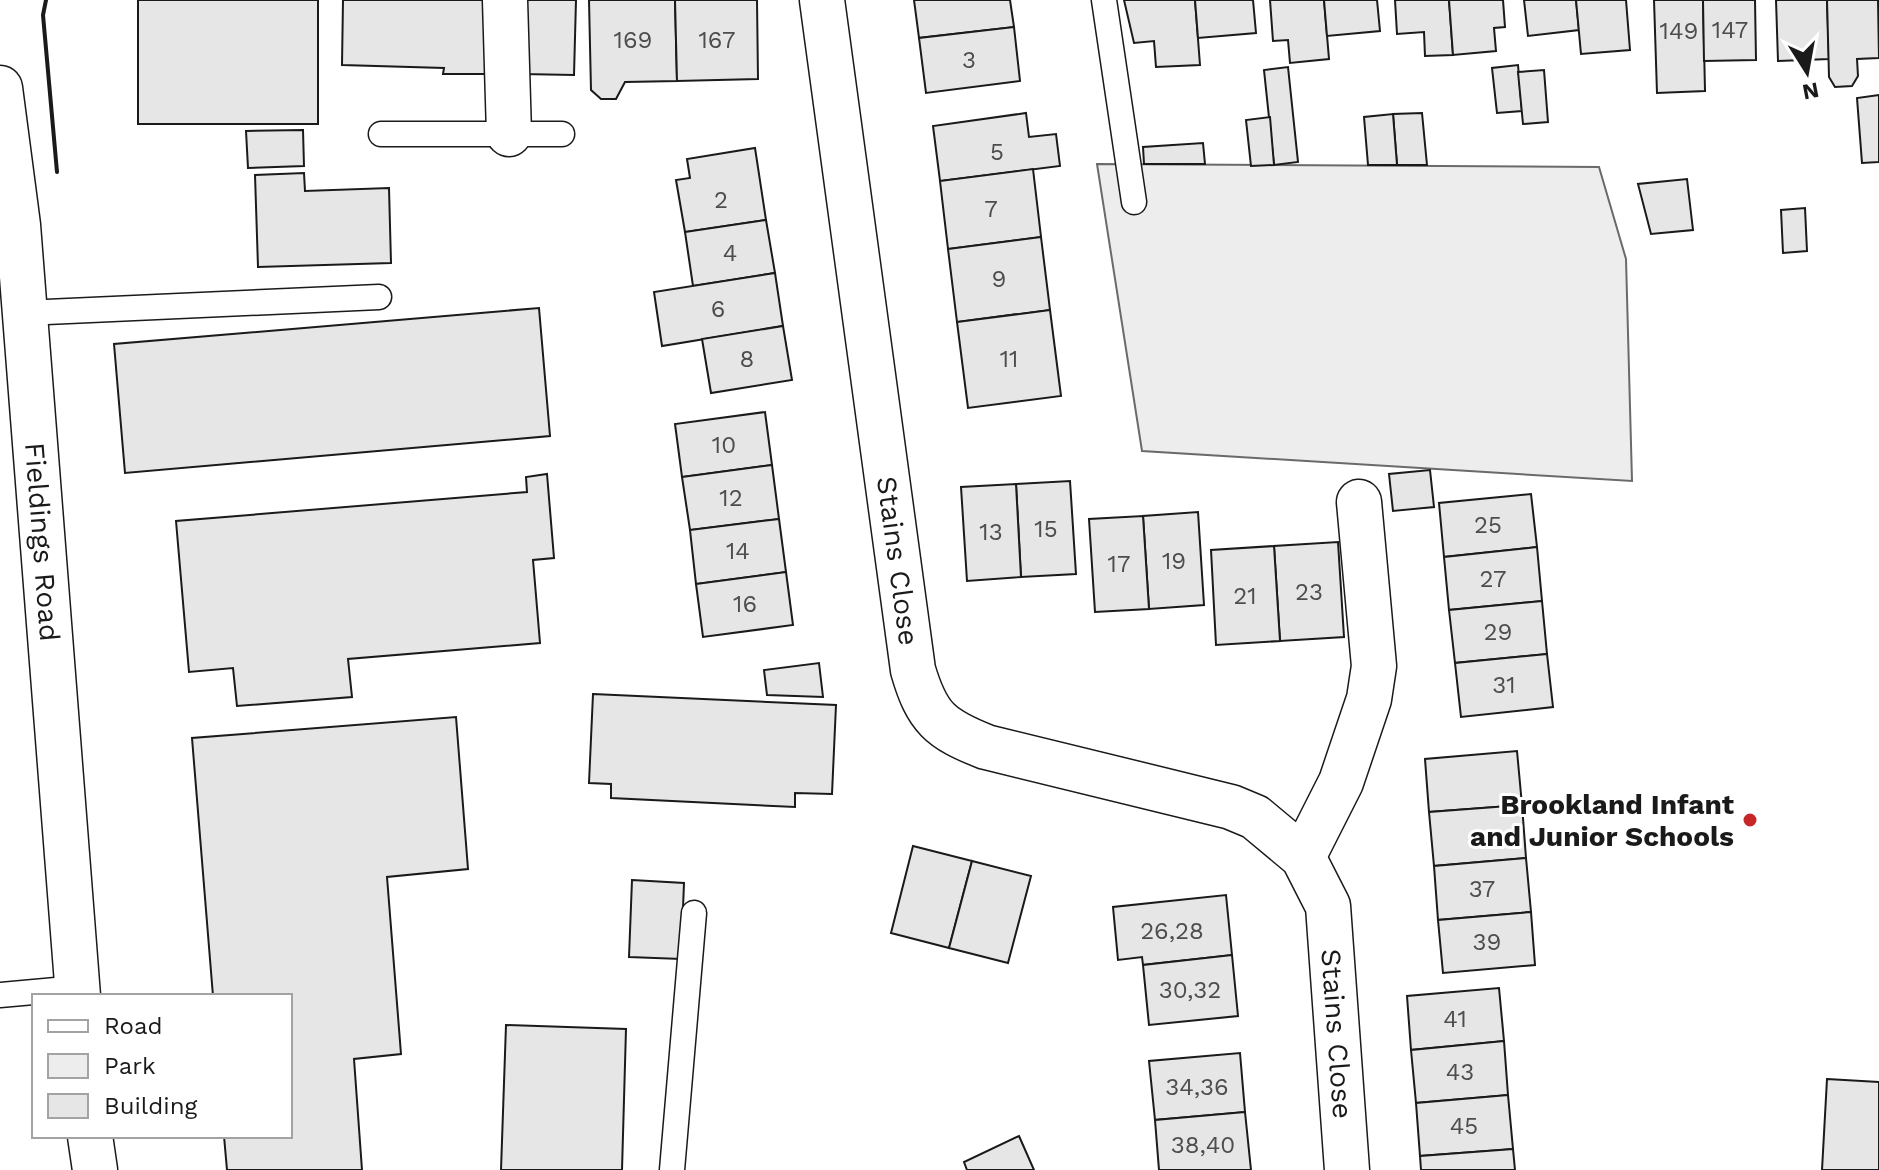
<svg xmlns="http://www.w3.org/2000/svg" width="1879" height="1170" font-family="'Work Sans',sans-serif">
  <rect width="100%" height="100%" fill="#fff"/>
  <path fill="#ededed" stroke="#6a6a6a" stroke-width="2" d="M1097,164L1599,167L1626,259L1632,481L1142,451Z"/>
  <g fill="#e6e6e6" stroke="#1a1a1a" stroke-width="2">
    <rect x="138" y="0" width="180" height="124"/>
    <path d="M343,0H490L488,74H443L444,68L342,65Z"/>
    <path d="M524,0H576L574,75L522,74Z"/>
    <path d="M589,0H675L677,81L625,82L616,99H601L591,90Z"/>
    <path d="M675,0H757L758,79L677,81Z"/>
    <path d="M914,0H1010L1014,27L919,38Z"/>
    <path d="M1124,0H1195L1200,65L1156,67L1154,41L1134,43Z"/>
    <path d="M1195,0H1253L1256,33L1198,38Z"/>
    <path d="M1270,0H1324L1329,59L1290,63L1288,40L1273,41Z"/>
    <path d="M1324,0H1377L1380,31L1327,36Z"/>
    <path d="M1395,0H1449L1453,55L1425,56L1424,32L1397,34Z"/>
    <path d="M1449,0H1503L1505,27L1494,28L1496,51L1453,55Z"/>
    <path d="M1524,0H1576L1579,30L1528,36Z"/>
    <path d="M1576,0H1626L1630,50L1581,54Z"/>
    <path d="M1654,0H1703L1705,91L1657,93Z"/>
    <path d="M1703,0H1755L1756,60L1704,61Z"/>
    <path d="M1776,0H1827L1829,59L1778,61Z"/>
    <path d="M1827,0H1878L1879,58L1857,59L1858,76L1852,86L1835,87L1829,77Z"/>
    <path d="M1014,27L1020,81L926,93L919,38Z"/>
    <path d="M1518,65L1522,111L1497,113L1492,68Z"/>
    <path d="M1288,67L1298,162L1274,165L1264,70Z"/>
    <path d="M1544,70L1548,122L1523,124L1518,72Z"/>
    <path d="M1879,95V162L1862,163L1857,98Z"/>
    <path d="M1026,113L1029,137L1056,134L1060,166L940,181L933,126Z"/>
    <path d="M1422,113L1427,165H1397L1393,114Z"/>
    <path d="M1393,114L1397,165H1368L1364,117Z"/>
    <path d="M1270,117L1274,165L1251,166L1246,120Z"/>
    <path d="M303,130L304,166L248,168L246,131Z"/>
    <path d="M1203,143L1205,164H1144L1143,147Z"/>
    <path d="M755,148L766,220L685,232L676,180L690,178L687,159Z"/>
    <path d="M1033,169L1041,237L948,249L940,181Z"/>
    <path d="M304,173L305,191L389,188L391,263L258,267L255,175Z"/>
    <path d="M1687,179L1693,230L1651,234L1638,184Z"/>
    <path d="M1805,208L1807,251L1783,253L1781,210Z"/>
    <path d="M766,220L775,273L693,286L685,232Z"/>
    <path d="M1041,237L1050,310L957,322L948,249Z"/>
    <path d="M775,273L783,326L662,346L654,292Z"/>
    <path d="M539,308L550,436L125,473L114,344Z"/>
    <path d="M1050,310L1061,396L968,408L957,322Z"/>
    <path d="M783,326L792,380L711,393L702,339Z"/>
    <path d="M765,412L772,465L682,477L675,424Z"/>
    <path d="M772,465L779,519L690,530L682,477Z"/>
    <path d="M1430,470L1434,507L1393,511L1389,474Z"/>
    <path d="M547,474L554,558L533,560L540,643L348,659L352,697L237,706L233,668L189,672L176,521L527,492L526,477Z"/>
    <path d="M1070,481L1076,574L1021,577L1016,484Z"/>
    <path d="M1016,484L1021,577L967,581L961,487Z"/>
    <path d="M1531,494L1537,547L1444,557L1439,503Z"/>
    <path d="M1198,512L1204,605L1149,609L1143,516Z"/>
    <path d="M1143,516L1149,609L1095,612L1089,519Z"/>
    <path d="M779,519L786,572L696,584L690,530Z"/>
    <path d="M1338,542L1344,637L1280,641L1274,546Z"/>
    <path d="M1274,546L1280,641L1216,645L1211,550Z"/>
    <path d="M1537,547L1542,601L1449,610L1444,557Z"/>
    <path d="M786,572L793,625L703,637L696,584Z"/>
    <path d="M1542,601L1547,654L1455,663L1449,610Z"/>
    <path d="M1547,654L1553,707L1461,717L1455,663Z"/>
    <path d="M819,663L823,697L767,695L764,670Z"/>
    <path d="M593,694L836,705L832,794L795,793V807L611,798V784L589,783Z"/>
    <path d="M456,717L468,869L387,877L401,1054L354,1059L362,1170H227L224,1136H290V996H213L192,738Z"/>
    <path d="M1517,751L1522,805L1429,812L1425,759Z"/>
    <path d="M1522,805L1526,858L1434,866L1429,812Z"/>
    <path d="M913,846L972,861L949,948L891,933Z"/>
    <path d="M1526,858L1531,912L1438,920L1434,866Z"/>
    <path d="M972,861L1031,876L1008,963L949,948Z"/>
    <path d="M632,880L684,883L681,959L629,957Z"/>
    <path d="M1226,895L1232,955L1143,965L1142,957L1118,960L1113,907Z"/>
    <path d="M1531,912L1535,965L1443,973L1438,920Z"/>
    <path d="M1232,955L1238,1016L1149,1025L1143,965Z"/>
    <path d="M1499,988L1504,1041L1411,1050L1407,996Z"/>
    <path d="M506,1025L626,1029L622,1170H501Z"/>
    <path d="M1504,1041L1508,1095L1416,1103L1411,1050Z"/>
    <path d="M1240,1053L1245,1112L1155,1120L1149,1061Z"/>
    <path d="M1827,1079L1879,1082V1170H1822Z"/>
    <path d="M1508,1095L1513,1149L1420,1156L1416,1103Z"/>
    <path d="M1245,1112L1251,1170H1159L1155,1120Z"/>
    <path d="M1019,1136L1034,1170H967L964,1162Z"/>
    <path d="M1513,1149L1515,1170H1421L1420,1156Z"/>
  </g>
  <g fill="none" stroke-linecap="round" stroke-linejoin="round">
    <defs>
      <g id="lane">
        <path d="M1104,0L1134,202"/>
        <path d="M381,134H562"/>
        <path d="M24,313L379,297"/>
        <path d="M0,995L78,988"/>
        <path d="M672,1170L694,913"/>
      </g>
      <g id="street">
        <path d="M505,0L509,134"/>
        <path id="s1" d="M822,0L913,670C927,718 940,729 986,747L1231,807L1255,817L1303,857L1328,906L1347,1170"/>
        <path id="s2" d="M0,88L18,225L78,996"/>
        <path d="M1303,857L1341,782L1369,699L1374,666L1359,502"/>
        <path d="M90,1136L95,1170"/>
      </g>
    </defs>
    <use href="#lane" stroke="#1a1a1a" stroke-width="27"/>
    <use href="#street" stroke="#1a1a1a" stroke-width="47"/>
    <use href="#lane" stroke="#fff" stroke-width="24"/>
    <use href="#street" stroke="#fff" stroke-width="44"/>
    <path stroke="#1a1a1a" stroke-width="4" d="M46,0L43,15L57,172"/>
  </g>
  <circle fill="#c62828" stroke="#fff" stroke-width="3" cx="1750" cy="820" r="8"/>
  <g text-anchor="middle" stroke-width="6" stroke-linejoin="round" paint-order="stroke">
    <g font-size="24" fill="#4d4d4d">
      <text x="1730" y="38">147</text>
      <text x="1679" y="39">149</text>
      <text x="633" y="48">169</text>
      <text x="717" y="48">167</text>
      <text x="969" y="68">3</text>
      <text x="997" y="160">5</text>
      <text x="721" y="208">2</text>
      <text x="991" y="217">7</text>
      <text x="730" y="261">4</text>
      <text x="999" y="287">9</text>
      <text x="718" y="317">6</text>
      <text x="747" y="367">8</text>
      <text x="1009" y="367">11</text>
      <text x="724" y="453">10</text>
      <text x="731" y="506">12</text>
      <text x="1488" y="533">25</text>
      <text x="1046" y="537">15</text>
      <text x="991" y="540">13</text>
      <text x="738" y="559">14</text>
      <text x="1174" y="569">19</text>
      <text x="1119" y="572">17</text>
      <text x="1493" y="587">27</text>
      <text x="1309" y="600">23</text>
      <text x="1245" y="604">21</text>
      <text x="745" y="612">16</text>
      <text x="1498" y="640">29</text>
      <text x="1504" y="693">31</text>
      <text x="1482" y="897">37</text>
      <text x="1172" y="939">26,28</text>
      <text x="1487" y="950">39</text>
      <text x="1190" y="998">30,32</text>
      <text x="1455" y="1027">41</text>
      <text x="1460" y="1080">43</text>
      <text x="1197" y="1095">34,36</text>
      <text x="1464" y="1134">45</text>
      <text x="1203" y="1153">38,40</text>
    </g>
    <g font-size="28" fill="#1a1a1a" stroke="#fff">
      <text dy="10" stroke="none"><textPath href="#s2" startOffset="456">Fieldings Road</textPath></text>
      <text dy="10" stroke="none"><textPath href="#s1" startOffset="566">Stains Close</textPath></text>
      <text dy="10" stroke="none"><textPath href="#s1" startOffset="1312">Stains Close</textPath></text>
    </g>
    <g font-size="28" font-weight="bold" fill="#1a1a1a" stroke="#fff" text-anchor="end">
      <text x="1734" y="814">Brookland Infant<tspan x="1734" dy="32">and Junior Schools</tspan></text>
    </g>
  </g>
  <rect x="32" y="994" width="260" height="144" fill="#ffffff" stroke="#a3a3a3" stroke-width="2"/>
  <rect x="48" y="1020" width="40" height="12" fill="#ffffff" stroke="#a3a3a3" stroke-width="2"/>
  <text x="104" y="1034" font-size="24" fill="#1a1a1a">Road</text>
  <rect x="48" y="1054" width="40" height="24" fill="#ededed" stroke="#a3a3a3" stroke-width="2"/>
  <text x="104" y="1074" font-size="24" fill="#1a1a1a">Park</text>
  <rect x="48" y="1094" width="40" height="24" fill="#e6e6e6" stroke="#a3a3a3" stroke-width="2"/>
  <text x="104" y="1114" font-size="24" fill="#1a1a1a">Building</text>
  <g transform="translate(1807 72) rotate(169)" stroke="#ffffff" stroke-width="6" paint-order="stroke">
  <path d="M0-6L14 30L0 20L-14 30Z" fill="#1a1a1a"/>
  <text y="-12" font-size="22" font-weight="bold" text-anchor="middle" fill="#1a1a1a">N</text>
  </g>
</svg>
